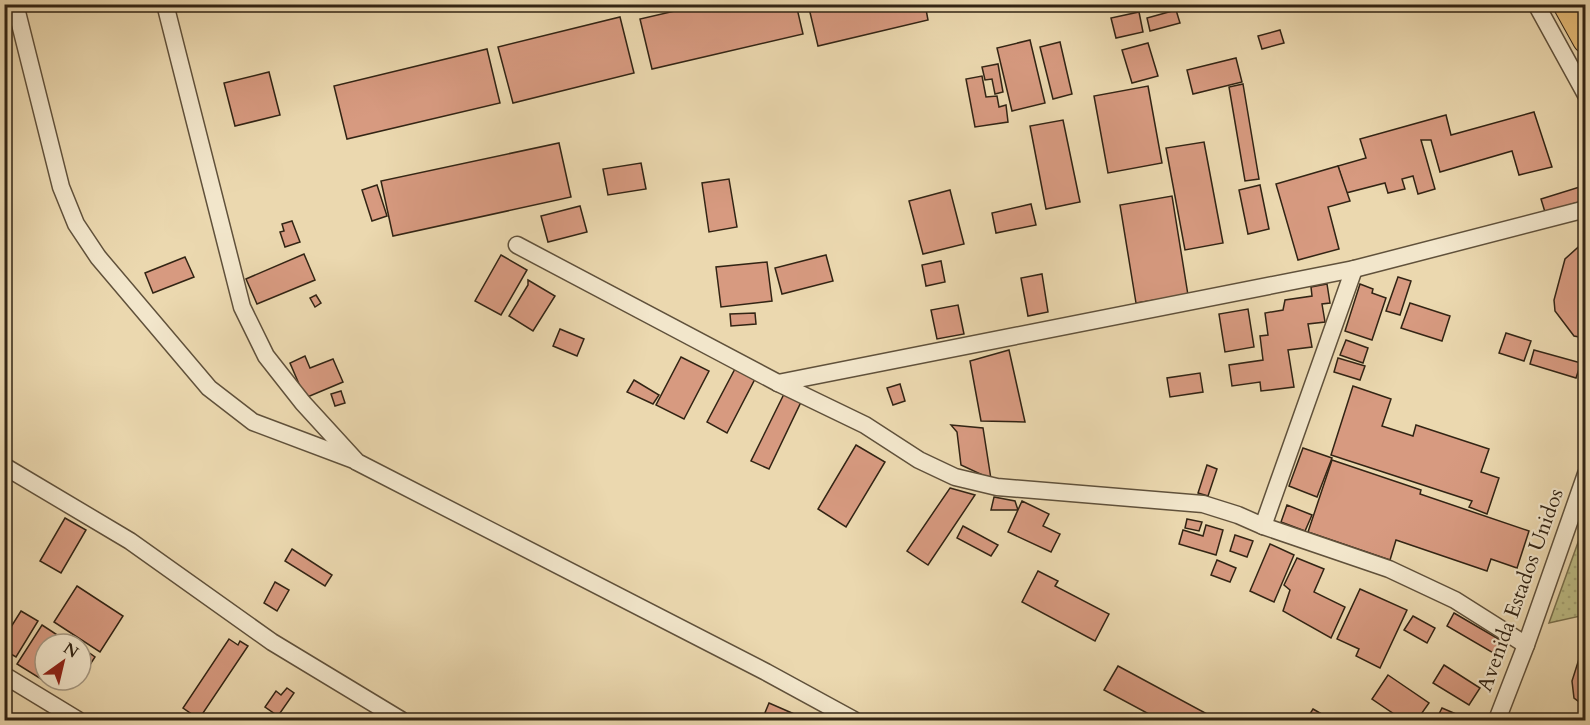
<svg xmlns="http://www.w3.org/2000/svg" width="1590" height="725" font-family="Cardo,serif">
  <defs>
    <pattern id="grass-dots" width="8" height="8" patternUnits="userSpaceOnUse" patternTransform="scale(1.5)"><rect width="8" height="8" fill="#bdbd86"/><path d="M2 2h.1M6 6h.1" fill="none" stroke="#a3a273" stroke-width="1.8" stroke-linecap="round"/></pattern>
  </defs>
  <rect width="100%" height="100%" fill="#ebd8af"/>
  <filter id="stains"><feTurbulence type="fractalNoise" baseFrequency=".00333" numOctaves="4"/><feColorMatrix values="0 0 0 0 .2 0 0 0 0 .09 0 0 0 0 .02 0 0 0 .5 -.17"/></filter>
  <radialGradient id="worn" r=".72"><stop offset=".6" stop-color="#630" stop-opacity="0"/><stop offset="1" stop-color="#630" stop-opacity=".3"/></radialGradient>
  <path fill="url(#grass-dots)" stroke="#78704d" stroke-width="1.5" d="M1585,523V615L1549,623Z"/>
  <g fill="#d79a80" stroke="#322414" stroke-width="1.5">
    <path d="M705,4H796L803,34L652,69L640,19Z"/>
    <path d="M808,4H925L928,20L818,46Z"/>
    <path d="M1176,10L1180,23L1150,31L1147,18Z"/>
    <path d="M1139,12L1143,32L1116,38L1111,18Z"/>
    <path d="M620,17L634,73L513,103L498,47Z"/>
    <path d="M1280,30L1284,43L1262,49L1258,36Z"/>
    <path d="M1030,40L1045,103L1012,111L997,48Z"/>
    <path d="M1060,42L1072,94L1053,99L1040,47Z"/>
    <path d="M1148,43L1158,76L1132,83L1122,50Z"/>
    <path d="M487,49L500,103L347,139L334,86Z"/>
    <path d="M1236,58L1242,82L1193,94L1187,70Z"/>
    <path d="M998,64L1003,92L995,94L992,79L985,80L982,67Z"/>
    <path d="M269,72L280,115L235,126L224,83Z"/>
    <path d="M982,76L986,97L997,96L999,107L1006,105L1008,122L975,127L966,79Z"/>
    <path d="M1243,84L1259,179L1245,181L1229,87Z"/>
    <path d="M1148,86L1162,163L1108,173L1094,96Z"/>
    <path d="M1534,112L1552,167L1519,175L1512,151L1440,172L1431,140H1421L1435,189L1418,194L1413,176L1402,179L1405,189L1388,193L1385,183L1346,193L1338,166L1366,158L1360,139L1446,115L1451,135Z"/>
    <path d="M1063,120L1080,202L1046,209L1030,126Z"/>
    <path d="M1204,142L1223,243L1185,250L1166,148Z"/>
    <path d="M559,143L571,197L393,236L381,181Z"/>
    <path d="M641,163L646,189L608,195L603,169Z"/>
    <path d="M1338,166L1350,201L1328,207L1339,249L1298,260L1276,184Z"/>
    <path d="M729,179L737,227L709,232L702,183Z"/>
    <path d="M377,185L387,216L372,221L362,190Z"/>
    <path d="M1260,185L1269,229L1248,234L1239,190Z"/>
    <path d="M1586,185V200L1545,212L1541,199Z"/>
    <path d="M950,190L964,244L923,254L909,201Z"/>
    <path d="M1172,196L1188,295L1136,303L1120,205Z"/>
    <path d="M1031,204L1036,225L996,233L992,213Z"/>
    <path d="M580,206L587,232L548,242L541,216Z"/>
    <path d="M292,221L300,242L285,247L280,232L284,231L282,224Z"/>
    <path d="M1586,240L1584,301L1585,338L1574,336L1555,311L1554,300L1565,259Z"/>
    <path d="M304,254L315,280L257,304L246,279Z"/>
    <path d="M501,255L527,270L501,315L475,301Z"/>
    <path d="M826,255L833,281L782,294L775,268Z"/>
    <path d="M185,257L194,277L153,293L145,273Z"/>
    <path d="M941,261L945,282L926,286L922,265Z"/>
    <path d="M767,262L772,301L721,307L716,267Z"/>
    <path d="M1042,274L1048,312L1028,316L1021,278Z"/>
    <path d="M1398,277L1411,281L1400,315L1386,311Z"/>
    <path d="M528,280L555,296L533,331L509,316L528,285Z"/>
    <path d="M1327,284L1330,303L1322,304L1325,322L1308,324L1312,347L1288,350L1294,387L1261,391L1260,382L1232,386L1229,365L1263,360L1260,336L1268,335L1265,313L1283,310L1285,300L1312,296L1311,287Z"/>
    <path d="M1360,284L1373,289L1372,293L1386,298L1372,340L1345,331Z"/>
    <path d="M316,295L321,303L315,307L310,298Z"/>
    <path d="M1410,303L1450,316L1442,341L1401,328Z"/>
    <path d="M958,305L964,334L937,339L931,310Z"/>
    <path d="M1248,309L1254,347L1225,352L1219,314Z"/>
    <path d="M755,313L756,324L731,326L730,314Z"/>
    <path d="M560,329L584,339L577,356L553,346Z"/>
    <path d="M1506,333L1531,341L1524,361L1499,353Z"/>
    <path d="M1346,340L1368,348L1363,363L1340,355Z"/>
    <path d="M1009,350L1025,422L981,421L970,361Z"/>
    <path d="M1534,350L1581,363L1576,378L1530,364Z"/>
    <path d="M305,356L310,368L333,359L343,382L305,398L290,363Z"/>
    <path d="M681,357L709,371L684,419L656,405Z"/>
    <path d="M1338,358L1365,366L1360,380L1334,372Z"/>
    <path d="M736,367L756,377L727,433L707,422Z"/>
    <path d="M1200,373L1203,392L1170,397L1167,378Z"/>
    <path d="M634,380L659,395L653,404L627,392Z"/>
    <path d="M900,384L905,401L893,405L887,388Z"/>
    <path d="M1353,386L1391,399L1382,426L1413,436L1416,425L1489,449L1481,472L1499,478L1487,514L1469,507L1472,501L1331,455Z"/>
    <path d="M341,391L345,403L335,406L331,394Z"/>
    <path d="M784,394L801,402L769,469L751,461Z"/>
    <path d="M951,425L983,428L991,479L961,465L957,432Z"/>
    <path d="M856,445L885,462L846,527L818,509Z"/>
    <path d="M1303,448L1332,458L1317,497L1289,486Z"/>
    <path d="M1332,460L1421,490L1420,494L1529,531L1517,568L1491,559L1487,571L1396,540L1390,560L1308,532Z"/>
    <path d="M1207,465L1217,469L1208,496L1198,493Z"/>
    <path d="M950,488L975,495L928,565L907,551Z"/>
    <path d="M994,497L1015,501L1018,510H991Z"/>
    <path d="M1022,501L1049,514L1043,526L1060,534L1051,552L1008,532Z"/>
    <path d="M1287,505L1312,515L1305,531L1281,522Z"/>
    <path d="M65,518L86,530L61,573L40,561Z"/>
    <path d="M1187,519L1202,522L1199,531L1185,528Z"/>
    <path d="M1206,525L1223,530L1216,555L1179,544L1183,530L1203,536Z"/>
    <path d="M963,526L998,545L991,556L957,538Z"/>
    <path d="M1235,535L1253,541L1247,557L1230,551Z"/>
    <path d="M1270,544L1294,555L1274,602L1250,591Z"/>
    <path d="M292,549L332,575L325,586L285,561Z"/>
    <path d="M1297,558L1324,569L1314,592L1345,607L1331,638L1283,611L1290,590L1284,585Z"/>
    <path d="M1217,560L1236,568L1230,582L1211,575Z"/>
    <path d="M1038,571L1058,581L1055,586L1109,614L1095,641L1022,602Z"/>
    <path d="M275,582L289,590L277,611L264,603Z"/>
    <path d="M77,586L123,616L100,652L54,622Z"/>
    <path d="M1360,589L1407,610L1380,668L1356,656L1359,649L1337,639Z"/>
    <path d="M21,611L38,621L16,657L4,650V638Z"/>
    <path d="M1454,613L1502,641L1495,654L1447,626Z"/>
    <path d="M1413,616L1435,628L1427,643L1404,630Z"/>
    <path d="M42,625L65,640L63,644H45V672L41,679L17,664Z"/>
    <path d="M229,639L238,645L240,641L248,646L199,719L183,708Z"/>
    <path d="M1585,640H1586V707L1574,698L1572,681Z"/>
    <path d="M81,647L95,657L82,677L81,676Z"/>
    <path d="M1444,665L1480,688L1469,705L1433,683Z"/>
    <path d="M1118,666L1209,715L1206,720H1160L1104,690Z"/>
    <path d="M1388,675L1429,703L1417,720H1403L1372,699Z"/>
    <path d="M287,688L294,693L278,716L265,707L276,691L281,695Z"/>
    <path d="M769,703L808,720H762Z"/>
    <path d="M1442,708L1470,720H1436Z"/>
    <path d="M1313,709L1332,720H1306Z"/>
  </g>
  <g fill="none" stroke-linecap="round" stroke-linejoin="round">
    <defs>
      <g id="minor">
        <path d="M15,4L61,187L76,224L98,257L209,388L253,422L354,460"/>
        <path d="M165,4L242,307L266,356L303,403L357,462L766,672L854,720"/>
        <path d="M1536,4L1586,95"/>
        <path d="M517,245L778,383L865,425L919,460L955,477L997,487L1203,504L1238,515L1263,526L1389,569L1455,600L1526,645"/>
        <path d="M778,383L1354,269L1586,209"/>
        <path d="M4,466L130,541L272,642L401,720"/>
        <path d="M1263,526L1354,269"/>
        <path d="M4,675L78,720"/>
        <path d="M1497,720L1526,645L1586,474"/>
      </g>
      <path id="highway" d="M1566,4L1586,40"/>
    </defs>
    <use href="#minor" stroke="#60513b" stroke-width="19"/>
    <use href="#highway" stroke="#322414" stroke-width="28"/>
    <use href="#minor" stroke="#f2e6cb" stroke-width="16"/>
    <use href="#highway" stroke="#e6bc78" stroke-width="26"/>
  </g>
  <g text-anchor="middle" stroke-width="4.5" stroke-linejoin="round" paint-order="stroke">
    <g font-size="21" fill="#322414" stroke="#f2e6cb">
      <text transform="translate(1520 590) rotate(-70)" y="7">Avenida Estados Unidos</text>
    </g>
  </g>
  <rect width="1590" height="725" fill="none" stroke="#ebd8af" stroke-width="24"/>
  <rect x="6" y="6" width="1578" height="713" fill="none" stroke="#322414" stroke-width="3"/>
  <rect x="12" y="12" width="1566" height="701" fill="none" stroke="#322414" stroke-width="1.5"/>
  <g transform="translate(63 662) rotate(34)"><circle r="28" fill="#f2e6cb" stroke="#a59882" stroke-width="1.5"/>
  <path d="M0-4.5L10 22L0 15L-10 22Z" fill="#8f2418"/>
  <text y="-9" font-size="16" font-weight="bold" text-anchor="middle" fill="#322414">N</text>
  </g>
  <rect width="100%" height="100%" filter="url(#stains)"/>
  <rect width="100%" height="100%" fill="url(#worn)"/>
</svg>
